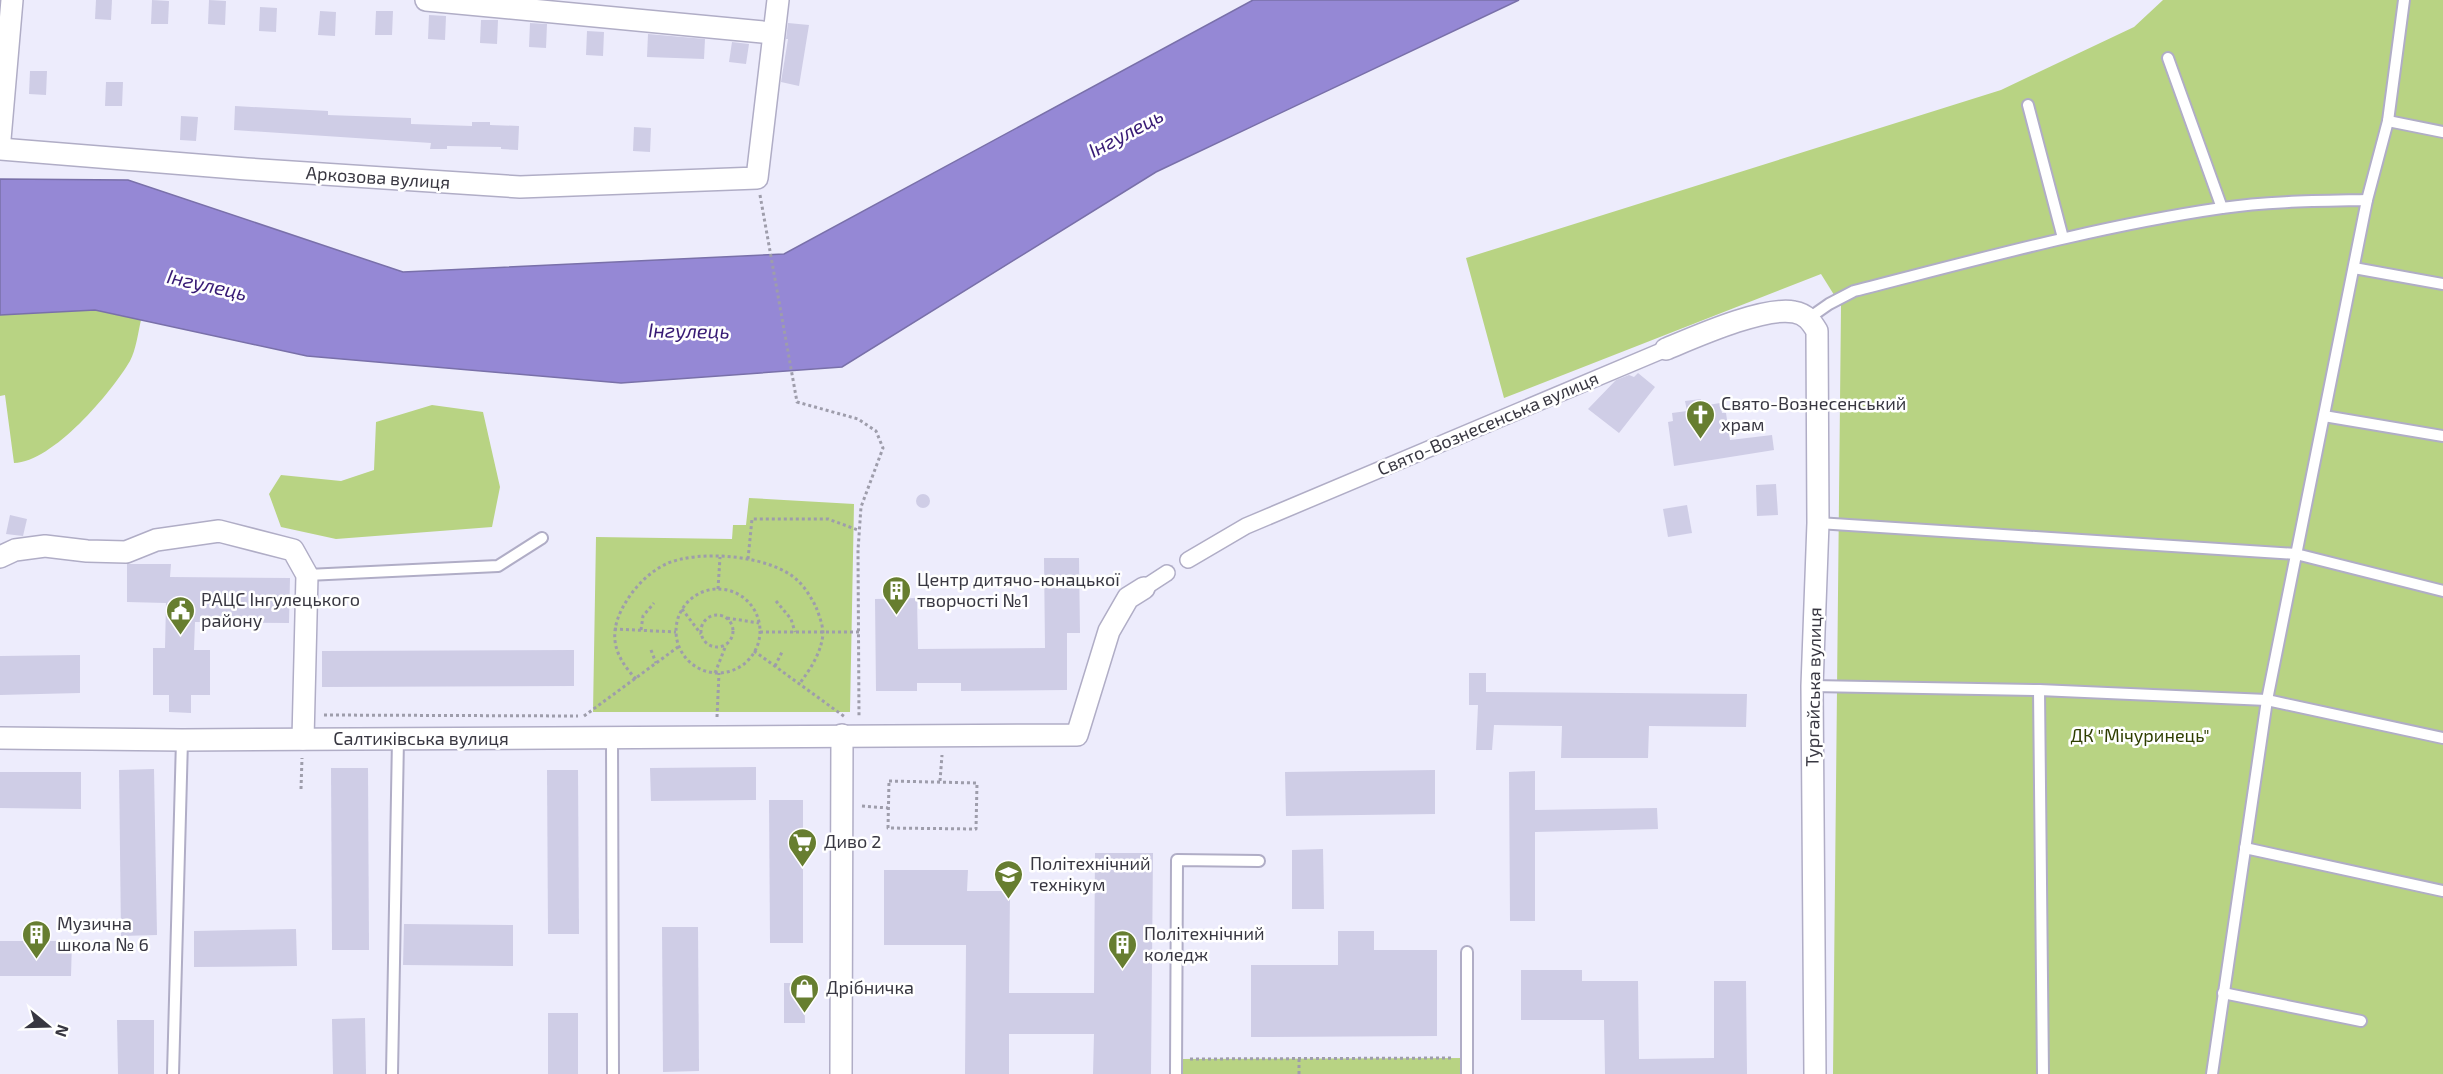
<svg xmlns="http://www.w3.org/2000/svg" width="2443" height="1074" font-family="'Exo 2',sans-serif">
  <rect width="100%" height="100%" fill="#edecfc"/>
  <g fill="#b8d383">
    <path d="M2163,0H2443V1074H1833L1841,306L1821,274L1504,398L1466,258L2001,90L2134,27Z"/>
    <path d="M95,310L141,320C138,333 136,350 130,361C111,393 53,462 14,463L5,395L0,396V315Z"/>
    <path d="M432,405L483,412L500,487L492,527L336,539L281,527L269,494L281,475L341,481L374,470L376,422Z"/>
    <path d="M749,498L854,504L850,712H593L596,537L732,539L733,525H746Z"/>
    <path d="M1467,1058V1074H1176V1059Z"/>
  </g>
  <path fill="#9588d5" stroke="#7970a9" stroke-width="1.5" d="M1253,0H1519L1156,172L842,367L621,383L307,356L95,310L0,315V179L128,180L403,272L784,254Z"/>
  <g fill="#cfcde6">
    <path d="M96,0H112L111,20L95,19Z"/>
    <path d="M152,0L169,1L168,24H151Z"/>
    <path d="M209,0L226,1L225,25L208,24Z"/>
    <path d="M260,7L277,8L276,32L259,31Z"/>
    <path d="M320,11L336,12L335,36L318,35Z"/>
    <path d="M376,11H393L392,35H375Z"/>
    <path d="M429,15L446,16L445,40L428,39Z"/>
    <path d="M481,20H498L497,44L480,43Z"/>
    <path d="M530,23L547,24L546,48L529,47Z"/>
    <path d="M788,23L809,25L799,86L781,82L788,39H786Z"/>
    <path d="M587,31L604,32L603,56L586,55Z"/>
    <path d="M648,34L705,39L704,59L647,57Z"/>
    <path d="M732,42L749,44L746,64L729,62Z"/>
    <path d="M30,71H47L46,95L29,94Z"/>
    <path d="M106,82H123L122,106H105Z"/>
    <path d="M235,106L328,111V115L411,118V124L472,126V122H490V125L519,126L518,150L501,149V147L447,146V149H430L431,143L234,130Z"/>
    <path d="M181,116L198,117L196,141L180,140Z"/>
    <path d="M634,127L651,128L650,152L633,151Z"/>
    <path d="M1638,373L1655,387L1619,433L1588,409L1616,380L1629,375L1634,377Z"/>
    <path d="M1701,399L1702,406L1720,403L1722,413H1726L1730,440L1772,435L1774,450L1674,466L1668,422L1673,421L1672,413L1687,411L1685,401Z"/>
    <path d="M1776,484L1778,515L1757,516L1756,485Z"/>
    <circle cx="923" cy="501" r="7"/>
    <path d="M1687,505L1692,533L1668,537L1663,509Z"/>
    <path d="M10,515L27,519L23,536L6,534Z"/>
    <path d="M1044,558H1079L1080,633H1067V690L961,691V683H917V691H876L875,599L917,598L918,649L1045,648Z"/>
    <path d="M127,564H171L170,577L290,578L289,623L195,622L194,650H210V695H191V713L169,712V695H153V648H165L166,603L127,602Z"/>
    <path d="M574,650V686L322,687V651Z"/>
    <path d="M80,655V693L0,695V656Z"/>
    <path d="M1469,673H1486V692L1747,694L1746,727L1649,726L1648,758H1561L1562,726L1494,725L1492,750H1476L1478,705H1469Z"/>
    <path d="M756,767V800L651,801L650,768Z"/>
    <path d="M331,768H368L369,950H332Z"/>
    <path d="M154,769L157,935L121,936L119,770Z"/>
    <path d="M547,770H578L579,934H548Z"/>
    <path d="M1435,770V814L1286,816L1285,772Z"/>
    <path d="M1535,771V810L1657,808L1658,829L1535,832V921H1510L1509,772Z"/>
    <path d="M0,772H81V809L0,808Z"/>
    <path d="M769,800H803V943H770Z"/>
    <path d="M1323,849L1324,909H1292V850Z"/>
    <path d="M1095,853H1153L1151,1074H1093L1094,1034H1009V1074H965L966,945H884V870H968L967,891H1010L1009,993H1094Z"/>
    <path d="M404,924L513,925V966L403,965Z"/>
    <path d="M662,927H698L699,1071L663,1072Z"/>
    <path d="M296,929L297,966L194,967V931Z"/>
    <path d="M1338,931H1374V950H1437V1036L1251,1037V965H1338Z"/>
    <path d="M0,941H72L71,976H0Z"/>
    <path d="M1521,970H1582V981H1638L1639,1059L1714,1058V981H1746L1747,1074H1605L1604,1020H1521Z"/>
    <path d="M784,983H804L805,1023H784Z"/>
    <rect x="548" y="1013" width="30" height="61"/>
    <path d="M365,1018L366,1074H333L332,1019Z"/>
    <path d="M117,1020H154V1074H118Z"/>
  </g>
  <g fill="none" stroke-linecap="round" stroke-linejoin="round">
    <defs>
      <g id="service">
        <path d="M2168,58L2222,208"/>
        <path d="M2028,105L2063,238"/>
        <path d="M2388,121L2443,132"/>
        <path d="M2354,268L2443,284"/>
        <path d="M1809,318L1829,304L1854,291C1976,260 2098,226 2222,208C2270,201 2319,201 2367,200"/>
        <path d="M2324,416L2443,436"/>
        <path d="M1818,523L2296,554L2443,591"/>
        <path d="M307,575L498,566L542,538"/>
        <path d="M1812,686L2039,690L2267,700L2443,738"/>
        <path d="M2039,690L2043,1074"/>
        <path d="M612,738L613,1074"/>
        <path d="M2245,848L2443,891"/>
        <path d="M2223,993L2361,1021"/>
        <path d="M173,1074L182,740"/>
        <path d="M392,1074L398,739"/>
        <path d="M1176,1074L1177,860L1259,861"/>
        <path d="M1467,1074V952"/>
        <path d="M2212,1074L2267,700L2367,200L2388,121L2404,0"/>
      </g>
      <g id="pedestrian">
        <path d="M1188,560L1246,526L1666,349"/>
        <path d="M1144,588L1167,573"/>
      </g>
      <g id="minor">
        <path d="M426,0L773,33"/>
        <path d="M0,139L12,0"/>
        <path d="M0,149L247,169L520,187L757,178L778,0"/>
        <path d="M1666,349C1695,337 1764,306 1794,312C1806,314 1811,321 1817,331L1818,523L1812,686L1815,1074"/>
        <path d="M0,557L15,550L45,546L87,551L126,552L156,540L219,531L293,550L307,575L303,739"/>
        <path d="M0,738L182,740L1077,735L1109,631L1128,598L1144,588"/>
        <path d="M841,1074L842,735"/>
      </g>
    </defs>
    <use href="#service" stroke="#b0adc6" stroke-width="14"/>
    <use href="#pedestrian" stroke="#b0adc6" stroke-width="18"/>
    <use href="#minor" stroke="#b0adc6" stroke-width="24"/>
    <g stroke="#9e9dab" stroke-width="3" stroke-dasharray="3 3" stroke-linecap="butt">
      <path d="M760,195L797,402L858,419L876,431L883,448L861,507L858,550L859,718"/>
      <path d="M748,559L752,519H828L858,530"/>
      <path d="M718,589L720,557"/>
      <circle cx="718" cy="631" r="42"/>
      <path d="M776,601L791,619L795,632"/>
      <path d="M682,609L701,634"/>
      <circle cx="717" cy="631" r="16"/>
      <path d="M727,618L759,623"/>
      <path d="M614,629L676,632"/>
      <path d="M641,630L643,616L654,603"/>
      <path d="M760,632H859"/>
      <path d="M651,650L656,663"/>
      <path d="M754,651L845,717"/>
      <path d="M775,666L782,652"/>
      <path d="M715,673L726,645"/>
      <path d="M636,679C615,657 608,636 622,609C631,591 647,573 666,564C699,549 772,555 798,581C805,587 812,599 816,607C819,615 823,625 823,634C821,653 811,668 800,683"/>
      <path d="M324,715L578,716"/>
      <path d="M584,716L678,647"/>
      <path d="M717,717L719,673"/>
      <path d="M889,781L977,783L976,829L888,828Z"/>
      <path d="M940,781L942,755"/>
      <path d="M301,789L302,758"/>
      <path d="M862,806L888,808"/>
      <path d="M1190,1059L1454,1058"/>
      <path d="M1299,1074V1058"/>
    </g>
    <use href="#service" stroke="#fff" stroke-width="10"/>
    <use href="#pedestrian" stroke="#fff" stroke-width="15"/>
    <use href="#minor" stroke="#fff" stroke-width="21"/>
  </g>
  <defs>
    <symbol id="church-pin" viewBox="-11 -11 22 30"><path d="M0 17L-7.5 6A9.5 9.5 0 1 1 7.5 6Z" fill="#677e30" stroke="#fff"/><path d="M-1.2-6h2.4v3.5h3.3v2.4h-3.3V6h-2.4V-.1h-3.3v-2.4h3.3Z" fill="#fff"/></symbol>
    <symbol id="building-pin" viewBox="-11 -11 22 30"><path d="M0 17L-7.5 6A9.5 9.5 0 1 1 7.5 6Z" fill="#677e30" stroke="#fff"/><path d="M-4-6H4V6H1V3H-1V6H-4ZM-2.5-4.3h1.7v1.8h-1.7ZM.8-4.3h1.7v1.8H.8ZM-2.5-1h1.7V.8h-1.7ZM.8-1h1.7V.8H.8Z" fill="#fff"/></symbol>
    <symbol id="civic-pin" viewBox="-11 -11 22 30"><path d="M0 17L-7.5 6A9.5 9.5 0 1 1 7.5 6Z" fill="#677e30" stroke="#fff"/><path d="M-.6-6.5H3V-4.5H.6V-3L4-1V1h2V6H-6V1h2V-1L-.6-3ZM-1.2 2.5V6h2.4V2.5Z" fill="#fff"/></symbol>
    <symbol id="supermarket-pin" viewBox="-11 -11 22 30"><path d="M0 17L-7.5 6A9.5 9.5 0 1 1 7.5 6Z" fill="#677e30" stroke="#fff"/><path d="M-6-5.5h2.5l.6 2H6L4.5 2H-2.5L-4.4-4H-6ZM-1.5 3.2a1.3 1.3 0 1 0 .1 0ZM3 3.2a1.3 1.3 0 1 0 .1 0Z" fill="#fff"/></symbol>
    <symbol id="university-pin" viewBox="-11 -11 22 30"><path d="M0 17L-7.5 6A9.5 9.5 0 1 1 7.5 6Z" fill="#677e30" stroke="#fff"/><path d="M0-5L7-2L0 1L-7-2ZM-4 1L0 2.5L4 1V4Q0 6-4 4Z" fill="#fff"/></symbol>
    <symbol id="shop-pin" viewBox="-11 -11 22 30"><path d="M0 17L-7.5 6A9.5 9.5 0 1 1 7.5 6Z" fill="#677e30" stroke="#fff"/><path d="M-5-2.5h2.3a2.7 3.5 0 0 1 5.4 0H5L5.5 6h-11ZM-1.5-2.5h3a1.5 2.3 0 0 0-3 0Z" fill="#fff"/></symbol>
  </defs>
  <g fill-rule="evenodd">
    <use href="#church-pin" x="1684" y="398" width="33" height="45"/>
    <use href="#building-pin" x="880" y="574" width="33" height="45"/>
    <use href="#civic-pin" x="164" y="594" width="33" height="45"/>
    <use href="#supermarket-pin" x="786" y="826" width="33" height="45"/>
    <use href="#university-pin" x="992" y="858" width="33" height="45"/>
    <use href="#building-pin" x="20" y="918" width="33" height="45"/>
    <use href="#building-pin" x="1106" y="928" width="33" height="45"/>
    <use href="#shop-pin" x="788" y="972" width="33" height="45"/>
  </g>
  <g text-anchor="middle" stroke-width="5" stroke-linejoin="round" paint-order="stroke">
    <g font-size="18" fill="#383741" stroke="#fff">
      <text transform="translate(378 178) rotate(4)" y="6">Аркозова вулиця</text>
      <text transform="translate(1488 424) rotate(-23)" y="6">Свято-Вознесенська вулиця</text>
      <text transform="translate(1814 687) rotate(-89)" y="6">Тургайська вулиця</text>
      <text x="421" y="745">Салтиківська вулиця</text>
    </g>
    <g font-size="18" fill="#383741" stroke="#fff" text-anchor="start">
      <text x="1721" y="410">Свято-Вознесенський<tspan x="1721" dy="21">храм</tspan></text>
      <text x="917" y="586">Центр дитячо-юнацької<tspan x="917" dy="21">творчості №1</tspan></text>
      <text x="201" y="606">РАЦС Інгулецького<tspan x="201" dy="21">району</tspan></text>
      <text x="824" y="848">Диво 2</text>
      <text x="1030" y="870">Політехнічний<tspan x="1030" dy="21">технікум</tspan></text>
      <text x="57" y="930">Музична<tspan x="57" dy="21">школа № 6</tspan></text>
      <text x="1144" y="940">Політехнічний<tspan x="1144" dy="21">коледж</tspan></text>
      <text x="826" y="994">Дрібничка</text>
    </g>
    <g font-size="18" fill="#2e3e00" stroke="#fff">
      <text x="2140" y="742">ДК "Мічуринець"</text>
    </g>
    <g font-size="20" font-style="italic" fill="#381b75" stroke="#fff">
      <text transform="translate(1126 133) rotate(-28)" y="7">Інгулець</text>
      <text transform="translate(207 285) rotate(13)" y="7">Інгулець</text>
      <text transform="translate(689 331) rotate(1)" y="7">Інгулець</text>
    </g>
  </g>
  <g transform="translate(48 1026) rotate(109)" stroke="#ffffff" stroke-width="4.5" paint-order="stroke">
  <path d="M0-4.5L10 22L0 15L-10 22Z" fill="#383741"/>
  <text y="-9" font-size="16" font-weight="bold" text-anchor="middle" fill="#383741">N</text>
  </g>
</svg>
